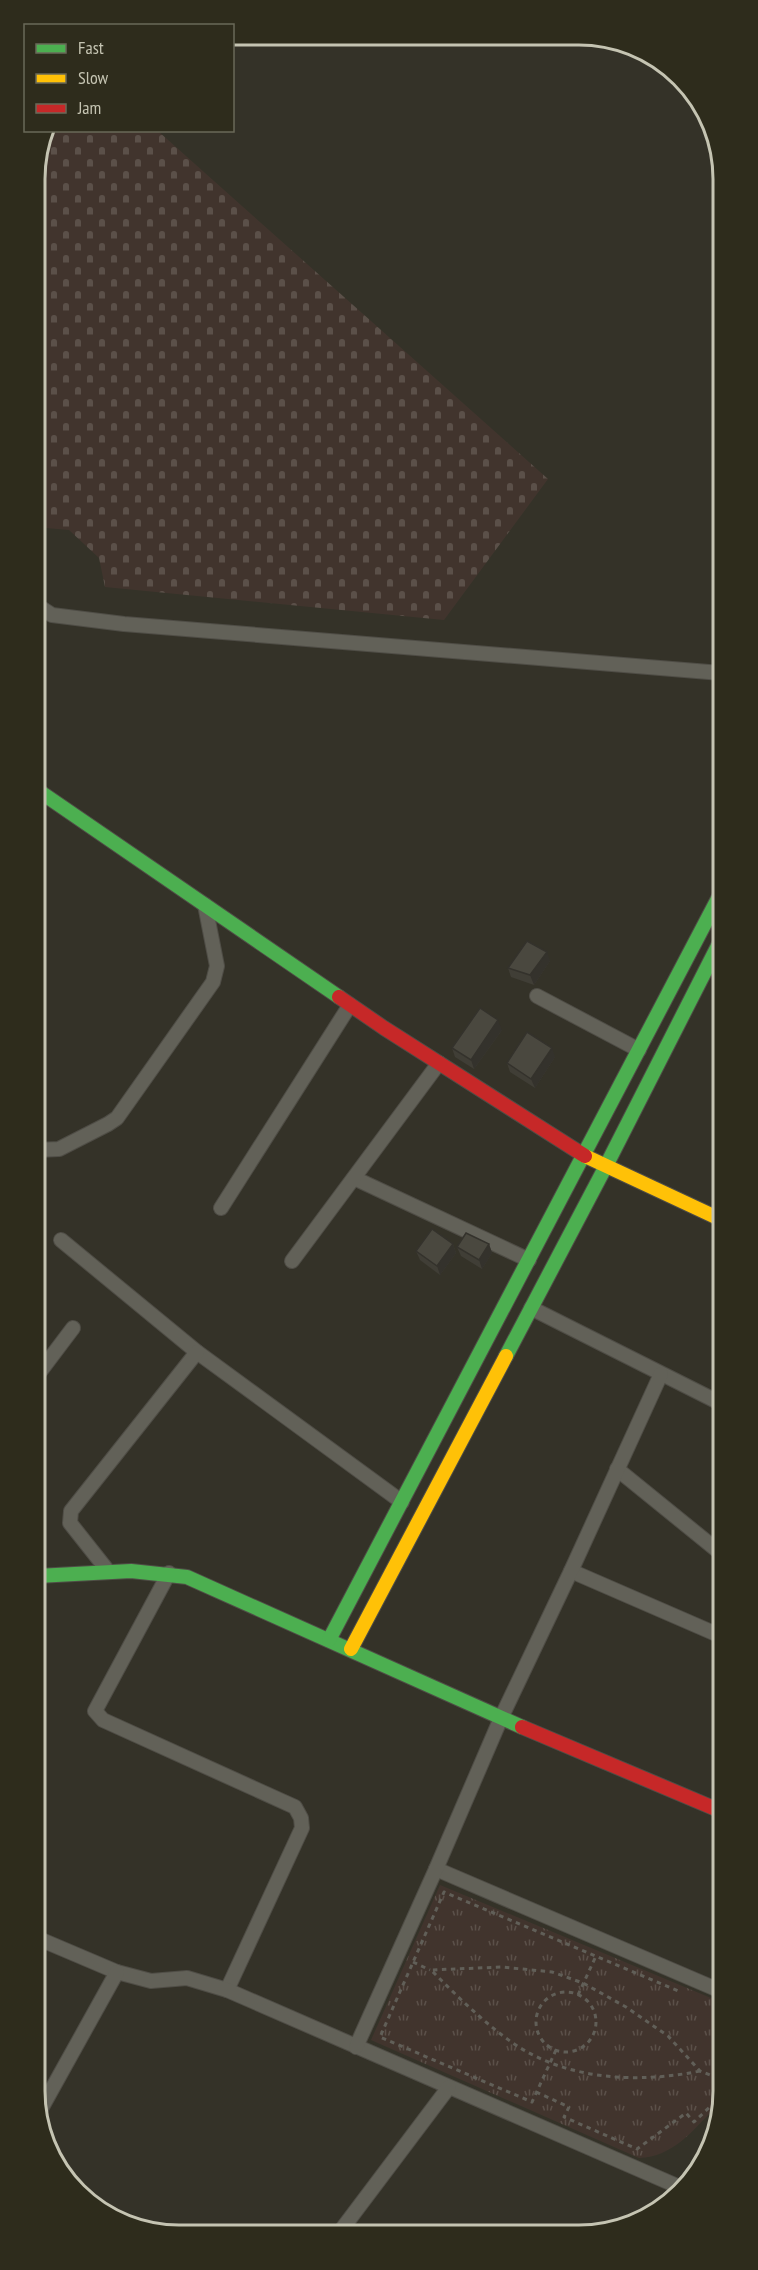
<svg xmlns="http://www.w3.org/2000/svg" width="758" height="2270" font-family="'PT Sans Narrow',sans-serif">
  <defs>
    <pattern id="cemetery-stones" width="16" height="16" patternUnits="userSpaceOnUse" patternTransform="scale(1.5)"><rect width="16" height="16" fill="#41342d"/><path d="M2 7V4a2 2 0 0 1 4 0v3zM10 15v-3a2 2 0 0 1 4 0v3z" fill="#5b5049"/></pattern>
    <pattern id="park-tufts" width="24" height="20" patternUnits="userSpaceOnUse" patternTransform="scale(1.5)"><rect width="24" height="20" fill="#41342d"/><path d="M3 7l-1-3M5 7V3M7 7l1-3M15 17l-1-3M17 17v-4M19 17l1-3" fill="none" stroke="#5b5049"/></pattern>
  </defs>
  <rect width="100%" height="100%" fill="#343228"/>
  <path fill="url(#cemetery-stones)" d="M52,131H158L548,479L444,620L105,587L99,558L69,530L35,527V169L43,140Z"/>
  <path fill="url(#park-tufts)" d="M440,1885L723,2003V2100L721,2112L714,2109C692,2131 673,2157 639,2158L371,2040Z"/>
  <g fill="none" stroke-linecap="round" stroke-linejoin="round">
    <defs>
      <g id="street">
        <path d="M35,604L52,615L124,624L721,673"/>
        <path d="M537,996L639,1050"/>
        <path d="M36,1150L59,1149L108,1124L117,1118L213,982L217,966L205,905"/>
        <path d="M354,1178L529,1260"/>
        <path d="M221,1208L350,1005"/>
        <path d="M61,1240L197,1352L402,1502"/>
        <path d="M292,1261L439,1063"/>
        <path d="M531,1308L722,1404"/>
        <path d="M36,1377L73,1328"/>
        <path d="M617,1469L723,1555"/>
        <path d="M108,1571L70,1523L71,1511L197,1352"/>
        <path d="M571,1571L723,1637"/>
        <path d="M169,1573L95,1711L103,1720L295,1807L301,1818L302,1828L227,1990"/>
        <path d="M436,1869L723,1992"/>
        <path d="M37,1938L117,1972L151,1981L187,1978L227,1990L684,2189"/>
        <path d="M356,2047L436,1869L501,1718L571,1571L661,1374"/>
        <path d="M37,2116L117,1972"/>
        <path d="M465,2232L466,2233"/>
        <path d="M339,2233L449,2087"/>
      </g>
      <g id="fast">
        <path d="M36,789L339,997"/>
        <path d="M506,1356L607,1164L722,938"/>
        <path d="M37,1576L131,1571L187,1577L522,1727"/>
        <path d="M329,1640L722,891"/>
      </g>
      <g id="slow">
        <path d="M585,1156L722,1220"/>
        <path d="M351,1649L506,1356"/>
      </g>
      <g id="jam">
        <path d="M339,997L384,1028L585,1156"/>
        <path d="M522,1727L723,1812"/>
      </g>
    </defs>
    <use href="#street" stroke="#4f4d46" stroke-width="16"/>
    <use href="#fast" stroke="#4f4d46" stroke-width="16"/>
    <use href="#slow" stroke="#4f4d46" stroke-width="16"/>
    <use href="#jam" stroke="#4f4d46" stroke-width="16"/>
    <g stroke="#615f58" stroke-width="3" stroke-dasharray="4.5 4.5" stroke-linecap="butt">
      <path d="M413,1962L430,1970"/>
      <circle cx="566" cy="2022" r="30"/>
      <path d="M578,1995L596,1956"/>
      <path d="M715,2006L723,2010"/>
      <path d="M556,2050L532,2102L380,2037L444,1892L681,1992"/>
      <path d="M700,2071C636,2084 564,2080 510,2041C481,2020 456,1995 431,1970L502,1967L552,1972L583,1983L626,2007L668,2036L700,2071L723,2080"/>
      <path d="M536,2092L569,2107L564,2117L637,2149L686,2113L694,2122L715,2102L722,2106"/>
    </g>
    <use href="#street" stroke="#626158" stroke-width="14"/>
    <use href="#fast" stroke="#4caf50" stroke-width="14"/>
    <use href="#slow" stroke="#ffc107" stroke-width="14"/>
    <use href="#jam" stroke="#c62828" stroke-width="14"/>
  </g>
  <g fill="#403e36">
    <path d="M550,961L534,985L511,977L508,968Z"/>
    <path d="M502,1030L474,1069L455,1057L452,1048Z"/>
    <path d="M555,1057L535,1088L510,1072L507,1063Z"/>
    <path d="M453,1244L456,1253L440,1275L420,1260L416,1251Z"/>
    <path d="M489,1244L492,1253L482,1269L461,1256L457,1247Z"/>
  </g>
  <g fill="#34322c">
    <path d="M547,952L550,961L534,985L530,975Z"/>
    <path d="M498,1020L502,1030L474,1069L471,1060Z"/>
    <path d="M552,1048L555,1057L535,1088L531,1079Z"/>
    <path d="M453,1244L456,1253L440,1275L437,1266Z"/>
    <path d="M489,1244L492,1253L482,1269L479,1260Z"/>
  </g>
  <g fill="#4a483f" stroke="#34322c" stroke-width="1.5">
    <path d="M527,941L547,952L530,975L508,968Z"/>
    <path d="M480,1008L498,1020L471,1060L452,1048Z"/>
    <path d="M527,1032L552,1048L531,1079L507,1063Z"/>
    <path d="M432,1229L453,1244L437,1266L416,1251Z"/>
    <path d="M466,1233L489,1244L479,1260L457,1247Z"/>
  </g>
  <path d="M0 0H758V2270H0ZM179 45H579A134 134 0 0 1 713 179V2091A134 134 0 0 1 579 2225H179A134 134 0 0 1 45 2091V179A134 134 0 0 1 179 45Z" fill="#2e2c1c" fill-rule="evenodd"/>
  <path fill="none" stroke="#c5c4b2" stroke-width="3" d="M179 45H579A134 134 0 0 1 713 179V2091A134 134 0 0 1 579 2225H179A134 134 0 0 1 45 2091V179A134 134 0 0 1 179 45Z"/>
  <rect x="24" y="24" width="210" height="108" fill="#2e2c1c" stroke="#6a6958" stroke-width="1.5"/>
  <rect x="36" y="44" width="30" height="9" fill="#4caf50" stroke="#6a6958" stroke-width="1.5"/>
  <text x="78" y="54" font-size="18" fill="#c5c4b2">Fast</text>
  <rect x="36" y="74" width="30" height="9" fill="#ffc107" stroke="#6a6958" stroke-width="1.5"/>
  <text x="78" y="84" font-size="18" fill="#c5c4b2">Slow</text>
  <rect x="36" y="104" width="30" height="9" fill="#c62828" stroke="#6a6958" stroke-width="1.5"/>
  <text x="78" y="114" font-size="18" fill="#c5c4b2">Jam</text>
</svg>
